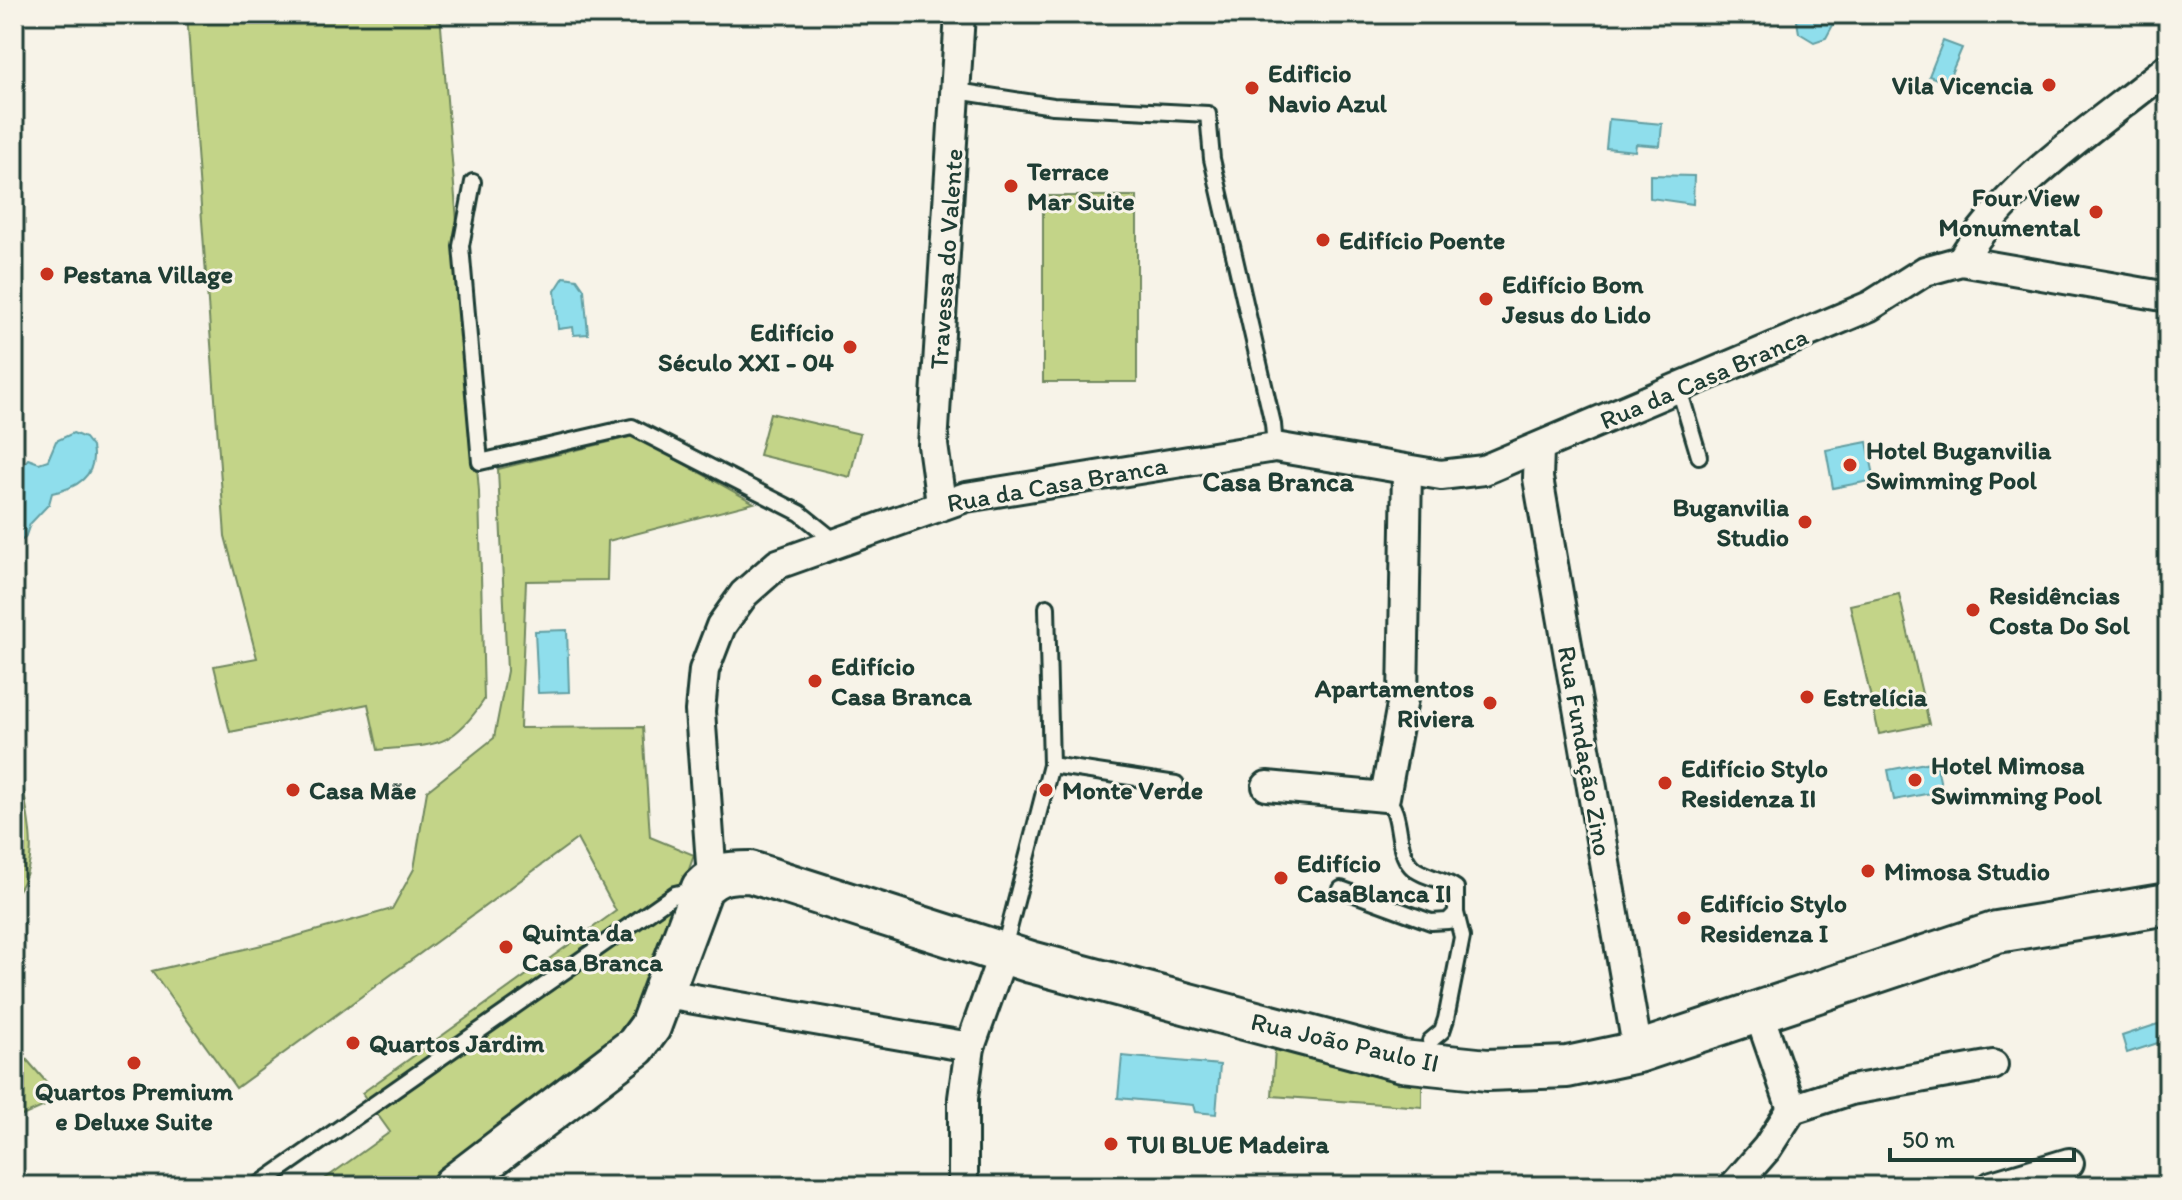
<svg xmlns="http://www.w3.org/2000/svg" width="2182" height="1200" font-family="Itim,sans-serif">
  <rect width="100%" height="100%" fill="#f7f3e8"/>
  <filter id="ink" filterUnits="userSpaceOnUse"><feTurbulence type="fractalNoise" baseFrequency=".0125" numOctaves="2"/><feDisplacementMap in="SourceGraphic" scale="16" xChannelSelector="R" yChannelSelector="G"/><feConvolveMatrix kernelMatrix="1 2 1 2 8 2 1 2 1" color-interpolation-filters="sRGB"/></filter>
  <g filter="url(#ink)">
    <g fill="#c3d488" stroke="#71885e" stroke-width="2">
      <path d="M187,14H440L479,491L484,700C450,751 434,744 378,750L368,704L230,732L214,666L257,658L225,536Z"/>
      <rect x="1043" y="196" width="94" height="186"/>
      <path d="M770,413L860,434L850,477L759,455Z"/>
      <path d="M634,436L754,503L608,541L607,580L526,581L520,728L643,727L650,837L694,855L630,1036L425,1186H315L390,1132L362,1093L616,911L577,839L236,1088L152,971L283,940L392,909L414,869L427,791L494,738L507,671L498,469Z"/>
      <path d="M1899,594L1929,724L1879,734L1850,605Z"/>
      <path d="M22,782C28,820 42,863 14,895V784Z"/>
      <path d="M14,1045L61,1099L15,1119L14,1118Z"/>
      <path d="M1275,1048L1422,1079V1107L1272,1096Z"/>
    </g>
    <g fill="#8fdeec" stroke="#629ea2" stroke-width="2">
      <path d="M1800,14H1839L1826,38L1814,42L1799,33L1797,21Z"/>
      <path d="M1943,41L1962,48L1947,83L1929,76Z"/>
      <path d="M1609,119L1662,124L1660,146L1636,144L1635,151L1606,148Z"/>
      <path d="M1650,175L1694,176L1693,204L1650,198Z"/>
      <path d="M564,277L577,279L584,289L588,334L574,335L573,327L558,329L555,291Z"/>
      <path d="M73,433L85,438L92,447C98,476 76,488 52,493L49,504L30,524L25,538L14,545V476L28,459L39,463L48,460L56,441Z"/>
      <path d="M1867,442L1875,480L1833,488L1826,450Z"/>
      <path d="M567,630L569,692L538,693L535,631Z"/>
      <path d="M1936,761L1942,791L1894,800L1888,770Z"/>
      <path d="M2158,1024L2164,1041L2127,1053L2122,1036Z"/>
      <path d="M1122,1056L1220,1065L1216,1114L1195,1112L1193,1105L1118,1098Z"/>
    </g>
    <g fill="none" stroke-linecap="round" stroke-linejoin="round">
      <defs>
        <g id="lane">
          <path d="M957,91L1053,106L1208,114L1212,159L1273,424L1275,447"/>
          <path d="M473,182L461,246L480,462L632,427L800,513L836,542"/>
          <path d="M1679,389L1699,456"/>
          <path d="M1051,765L1176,784"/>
          <path d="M1341,889L1431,922L1448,921L1456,913V888C1444,879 1421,877 1411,866C1394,847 1404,813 1385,797"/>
          <path d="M1003,952L1051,765L1047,607"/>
          <path d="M1430,1041L1442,1031L1446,1019L1462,937L1456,913"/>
          <path d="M257,1186L675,894L696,889"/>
        </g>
        <g id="street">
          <path d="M1961,261C2008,182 2097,126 2168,68"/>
          <path d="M1539,449L1538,478L1638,1052"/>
          <path d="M941,503L933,445L960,14"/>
          <path d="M1267,786L1385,797L1403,699L1407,470"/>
          <path d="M712,878L700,711L704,670L721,626L744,594L778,564L966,497L1275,447L1441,475L1484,470L1870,306L1925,271L1961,261L2168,297"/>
          <path d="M661,998L677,996L970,1047"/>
          <path d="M1759,1014L1792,1109"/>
          <path d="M1792,1109L1851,1090L1993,1065"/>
          <path d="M963,1186V1098L970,1047L1003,954"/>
          <path d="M1734,1186L1767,1148L1792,1109"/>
          <path d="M1992,1186L2069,1163"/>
        </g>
        <path id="secondary" d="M453,1186L636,1046L650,1027L702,888C717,872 730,872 750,872L1031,962L1402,1061L1487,1070L1567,1067L1638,1052L1997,932L2168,904"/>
      </defs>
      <use href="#lane" stroke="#1f3d34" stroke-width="20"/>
      <use href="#street" stroke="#1f3d34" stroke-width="34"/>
      <use href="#secondary" stroke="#1f3d34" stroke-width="46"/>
      <use href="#lane" stroke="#f7f3e8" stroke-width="14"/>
      <use href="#street" stroke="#f7f3e8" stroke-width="28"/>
      <use href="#secondary" stroke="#f7f3e8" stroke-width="40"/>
    </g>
  </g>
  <g fill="#c8321e" stroke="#f7f3e8" stroke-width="3">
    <circle cx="2049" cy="85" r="8"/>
    <circle cx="1252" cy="88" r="8"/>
    <circle cx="1011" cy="186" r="8"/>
    <circle cx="2096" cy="212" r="8"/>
    <circle cx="1323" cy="240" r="8"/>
    <circle cx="47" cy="274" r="8"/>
    <circle cx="1486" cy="299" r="8"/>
    <circle cx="850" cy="347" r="8"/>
    <circle cx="1850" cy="465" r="8"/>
    <circle cx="1805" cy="522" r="8"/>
    <circle cx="1973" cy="610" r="8"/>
    <circle cx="815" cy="681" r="8"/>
    <circle cx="1807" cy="697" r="8"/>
    <circle cx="1490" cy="703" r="8"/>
    <circle cx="1915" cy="780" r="8"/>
    <circle cx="1665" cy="783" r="8"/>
    <circle cx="293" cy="790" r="8"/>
    <circle cx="1046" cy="790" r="8"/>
    <circle cx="1868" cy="871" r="8"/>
    <circle cx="1281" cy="878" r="8"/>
    <circle cx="1684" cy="918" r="8"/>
    <circle cx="506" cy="947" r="8"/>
    <circle cx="353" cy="1043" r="8"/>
    <circle cx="134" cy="1063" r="8"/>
    <circle cx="1111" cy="1144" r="8"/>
  </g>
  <g text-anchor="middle" stroke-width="6" stroke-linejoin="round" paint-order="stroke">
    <g font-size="26" font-weight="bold" fill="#1f3d34" stroke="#f7f3e8" text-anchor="start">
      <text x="1268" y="82">Edificio<tspan x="1268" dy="30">Navio Azul</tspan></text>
      <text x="2033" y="94" text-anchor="end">Vila Vicencia</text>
      <text x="1027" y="180">Terrace<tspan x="1027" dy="30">Mar Suite</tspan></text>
      <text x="2080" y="206" text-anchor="end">Four View<tspan x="2080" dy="30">Monumental</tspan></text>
      <text x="1339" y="249">Edifício Poente</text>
      <text x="63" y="283">Pestana Village</text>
      <text x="1502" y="293">Edifício Bom<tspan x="1502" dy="30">Jesus do Lido</tspan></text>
      <text x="834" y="341" text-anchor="end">Edifício<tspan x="834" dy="30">Século XXI - 04</tspan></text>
      <text x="1866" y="459">Hotel Buganvilia<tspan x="1866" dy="30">Swimming Pool</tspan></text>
      <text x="1789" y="516" text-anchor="end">Buganvilia<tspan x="1789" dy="30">Studio</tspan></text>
      <text x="1989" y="604">Residências<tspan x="1989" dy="30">Costa Do Sol</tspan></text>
      <text x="831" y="675">Edifício<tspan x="831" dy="30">Casa Branca</tspan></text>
      <text x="1474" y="697" text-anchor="end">Apartamentos<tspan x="1474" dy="30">Riviera</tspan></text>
      <text x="1823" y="706">Estrelícia</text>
      <text x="1931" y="774">Hotel Mimosa<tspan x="1931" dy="30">Swimming Pool</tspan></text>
      <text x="1681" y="777">Edifício Stylo<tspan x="1681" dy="30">Residenza II</tspan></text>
      <text x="309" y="799">Casa Mãe</text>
      <text x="1062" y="799">Monte Verde</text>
      <text x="1297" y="872">Edifício<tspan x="1297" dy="30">CasaBlanca II</tspan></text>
      <text x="1884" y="880">Mimosa Studio</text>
      <text x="1700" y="912">Edifício Stylo<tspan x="1700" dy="30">Residenza I</tspan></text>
      <text x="522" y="941">Quinta da<tspan x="522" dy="30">Casa Branca</tspan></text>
      <text x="369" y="1052">Quartos Jardim</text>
      <text x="134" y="1100" text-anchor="middle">Quartos Premium<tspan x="134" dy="30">e Deluxe Suite</tspan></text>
      <text x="1127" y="1153">TUI BLUE Madeira</text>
    </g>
    <g font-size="26" fill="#1f3d34" stroke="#f7f3e8">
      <text transform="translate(946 259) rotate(-86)" y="9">Travessa do Valente</text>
      <text transform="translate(1704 378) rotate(-23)" y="9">Rua da Casa Branca</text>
      <text transform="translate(1057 484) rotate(-10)" y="9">Rua da Casa Branca</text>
      <text transform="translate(1585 751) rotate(80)" y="9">Rua Fundação Zino</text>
      <text transform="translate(1345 1042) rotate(13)" y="9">Rua João Paulo II</text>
    </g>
    <g font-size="28" font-weight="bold" fill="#1f3d34" stroke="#f7f3e8">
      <text x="1278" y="491">Casa Branca</text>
    </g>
  </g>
  <rect width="2182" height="1200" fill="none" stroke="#f7f3e8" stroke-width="48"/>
  <rect x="24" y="24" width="2134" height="1152" fill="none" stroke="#1f3d34" stroke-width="3" filter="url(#ink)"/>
  <path d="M1890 1148v12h184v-12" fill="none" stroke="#1f3d34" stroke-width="4"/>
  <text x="1902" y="1148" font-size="24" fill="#1f3d34" stroke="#f7f3e8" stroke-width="6" paint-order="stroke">50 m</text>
</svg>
